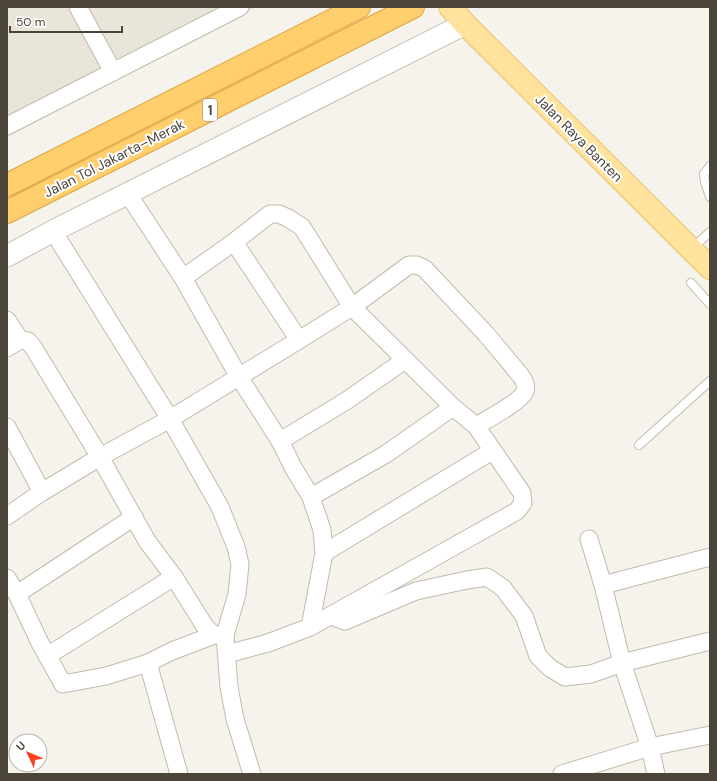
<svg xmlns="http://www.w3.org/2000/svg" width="717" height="781" font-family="'DM Sans',sans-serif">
  <rect width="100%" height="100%" fill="#f6f3ec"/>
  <path fill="#eae5da" d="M7,7H256L7,137Z"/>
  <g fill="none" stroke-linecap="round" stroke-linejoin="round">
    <defs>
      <g id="service">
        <path d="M710,166L704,174L705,182L710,197"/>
        <path d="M691,249L710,232"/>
        <path d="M691,283L710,304"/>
        <path d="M639,445L710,381"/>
      </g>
      <g id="minor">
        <path d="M78,7L113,72"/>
        <path d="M7,126L240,7"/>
        <path d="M128,194L183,278L239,377L280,441L294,469L311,497L322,530L324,553L310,627"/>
        <path d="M53,231L170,419L220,507L236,547L240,564L237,594L225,635"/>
        <path d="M234,242L299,340"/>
        <path d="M183,278L234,242L270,214H279L288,218L302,227L352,307L453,407L476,426L522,493L523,503L517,511L310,627L268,643L227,654"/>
        <path d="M7,320L20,340"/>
        <path d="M7,348L20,340L28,341L33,347L100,457L147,541L174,577L206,628L214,635H225L229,687L235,719L252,774"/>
        <path d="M7,427L42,492"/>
        <path d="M280,441L346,401L405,360"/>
        <path d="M311,497L386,454L453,407"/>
        <path d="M7,516L42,492L100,457L170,419L299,340L352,307L409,265H417L425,269L486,334L521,376C524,380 527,385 525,391C522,401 486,420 476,426"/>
        <path d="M589,539L603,585L622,663L650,747L656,774"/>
        <path d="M324,553L492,451"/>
        <path d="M7,578L17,594L40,643L63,684L106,676L148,663"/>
        <path d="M603,585L710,557"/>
        <path d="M17,594L134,517"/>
        <path d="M331,616L345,621L416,591L467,580L487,577L503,588L524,616L538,656L550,668L565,677L591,674L622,663L710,641"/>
        <path d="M47,656L174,577"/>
        <path d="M179,774L148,663L172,651L214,635"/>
        <path d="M562,774L650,747L710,735"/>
      </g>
      <path id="tertiary" d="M7,256L53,231L465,24"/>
      <path id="primary" d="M450,7L465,24L710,268"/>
      <g id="motorway">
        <path d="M7,185L359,7"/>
        <path d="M7,212L413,7"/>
      </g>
    </defs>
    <use href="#service" stroke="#c2bbae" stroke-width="10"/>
    <use href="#minor" stroke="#c2bbae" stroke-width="19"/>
    <use href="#tertiary" stroke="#c2bbae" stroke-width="23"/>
    <use href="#primary" stroke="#e6c16a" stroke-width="24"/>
    <use href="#motorway" stroke="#e0a43c" stroke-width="24"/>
    <use href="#service" stroke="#fff" stroke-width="8"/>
    <use href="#minor" stroke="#fff" stroke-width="17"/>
    <use href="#tertiary" stroke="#fff" stroke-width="21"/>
    <use href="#primary" stroke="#ffe39c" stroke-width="22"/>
    <use href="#motorway" stroke="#ffcf6e" stroke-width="22"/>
  </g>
  <g text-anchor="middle" stroke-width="4" stroke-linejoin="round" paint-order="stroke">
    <rect fill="#fff" stroke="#817c74" stroke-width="1" x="203" y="99" width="14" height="22" rx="3"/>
    <g font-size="13" font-weight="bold" fill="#4b4439">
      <text x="210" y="115">1</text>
    </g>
    <g font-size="14" fill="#4b4439" stroke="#fff">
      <text transform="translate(579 138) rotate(45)" y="5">Jalan Raya Banten</text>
      <text transform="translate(114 158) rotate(-27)" y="5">Jalan Tol Jakarta–Merak</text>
    </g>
  </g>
  <rect width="717" height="781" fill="none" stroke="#4b4439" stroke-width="16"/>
  <g transform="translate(28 753) rotate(314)"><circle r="19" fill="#ffffff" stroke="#b7b4b0"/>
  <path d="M0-3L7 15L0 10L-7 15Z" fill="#fc3f1d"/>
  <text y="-6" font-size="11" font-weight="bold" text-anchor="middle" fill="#4b4439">U</text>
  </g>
  <path d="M10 26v6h112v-6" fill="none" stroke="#4b4439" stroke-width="2"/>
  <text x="16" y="26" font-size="12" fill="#4b4439" stroke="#ffffff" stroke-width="3" paint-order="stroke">50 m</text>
</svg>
